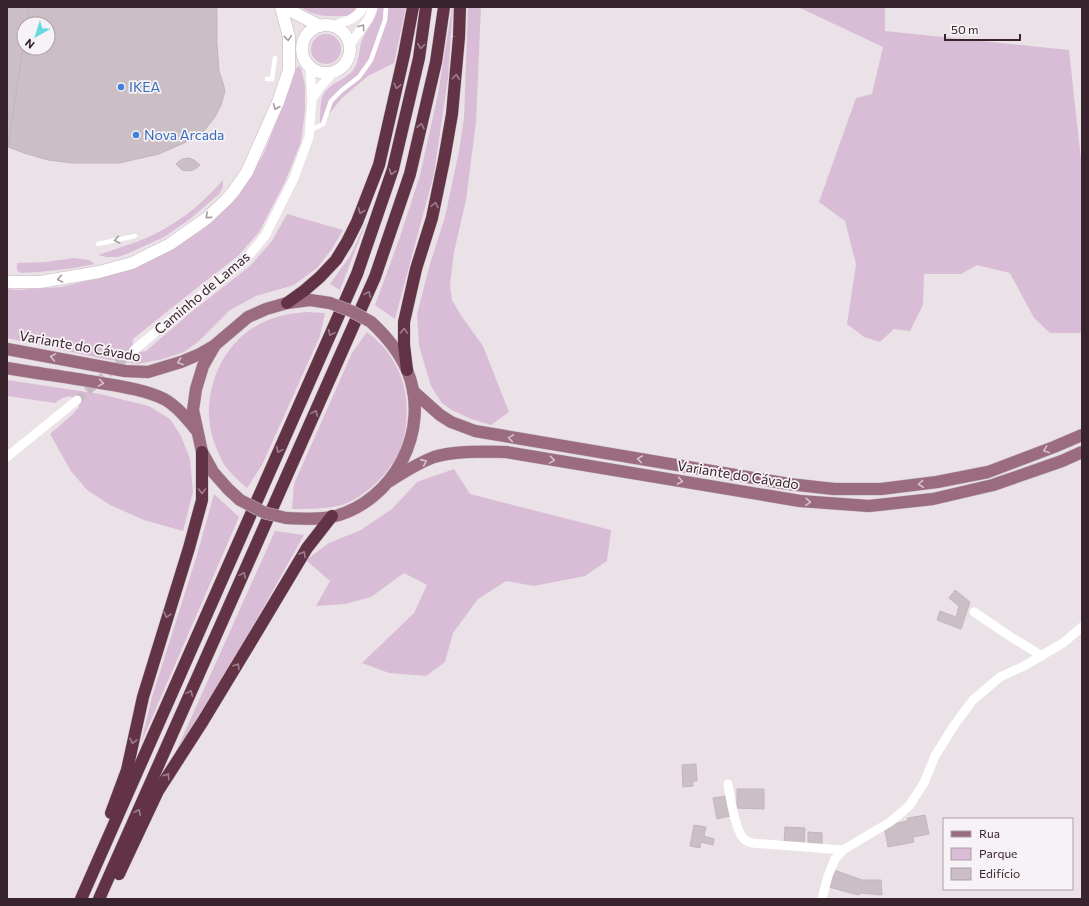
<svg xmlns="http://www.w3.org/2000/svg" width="1089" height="906" font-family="Commissioner,sans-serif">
  <rect width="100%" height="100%" fill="#eae2e7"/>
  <g fill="#d9bdd6">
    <path d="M300,7H356L355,10L348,16C329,16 317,18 300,7Z"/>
    <path d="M378,7H406L394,63L368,76L342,98L320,125C320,117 320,105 322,98C326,83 349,80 355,67C359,60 359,51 361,43C365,30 376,21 378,7Z"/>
    <path d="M452,7H453L448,78L434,174L395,319L375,305L400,237L420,175L438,94Z"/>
    <path d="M468,7H481L476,122L466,200L454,252L450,285L452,300L462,317L483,346L509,412L491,425L471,419L452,410L442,403L431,386L419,346L417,314L430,264L445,217L459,151L464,118Z"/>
    <path d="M798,7H885V31L1069,50L1082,169V332L1079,333H1050L1034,318L1010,273L977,265L961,274H924L923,305L910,331L894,329L880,342L864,337L847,324L856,264L845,221L819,202L856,98L872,94L883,47Z"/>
    <circle cx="326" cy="49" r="15"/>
    <path d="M298,66L301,68L305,85V111L301,142L285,182L259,232L238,256L179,302L133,339C132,346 133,349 139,352L146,351L190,313L250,266L272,241L287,214L343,230L332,249L317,268L294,285L256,296L230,310L198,342L184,352L163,359L138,364L104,359L7,338V289L17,290L61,287L99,278L130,268L174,248L200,231L212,222L239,195L264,153L279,115L288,84L292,75Z"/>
    <path d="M223,180V187L219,194L190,219L164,237L129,253L118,257H106L98,255C112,250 126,246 139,241C172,228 200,207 223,180Z"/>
    <path d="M367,220L340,290L330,284L350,256Z"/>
    <path d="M74,258L89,260L95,264C71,269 45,272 20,273L17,270V263L45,262Z"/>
    <path d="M306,312L325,313L320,336L262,465L247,488C239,481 231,474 225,466C222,462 220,456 218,452C213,440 209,427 209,414C208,382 224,347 251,329C270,317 285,314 306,312Z"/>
    <path d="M367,332C377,340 386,348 392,359C409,384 411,422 400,450C396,460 388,470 381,478C370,490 354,502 338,506C323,509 307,509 292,509L294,484L352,353Z"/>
    <path d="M7,380L100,394L149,406L170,419L181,436L190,459L193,492L183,531L144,520L110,505L87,490L71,471L50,434L72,415L79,407L77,400L70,396L62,398L55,403L7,396Z"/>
    <path d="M454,469L470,494L611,530L607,561L585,576L534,586L506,581L478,599L453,633L445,662L426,676L389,673L362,663L414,613L427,585L404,573L371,597L345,604L316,606L330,581L306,560L329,543L361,530L392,509L417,482Z"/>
    <path d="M214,494L239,517L141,743L152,697L197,555Z"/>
    <path d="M275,531L304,535L248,635L174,756Z"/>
  </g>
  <g fill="#cbbec5" stroke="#c3b5bd">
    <path d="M7,7H29L27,24H24V42L8,147H7Z"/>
    <path d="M29,7H216L217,10V43L219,71L223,83L225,91L221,105L215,117L204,131L191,140L159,154L119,163H73L48,160L24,153L8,147L24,42V48H48V24H27Z"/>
    <path d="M189,158L194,160L200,165L195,169L190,171L182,170L176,164L182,159Z"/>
    <path d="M955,590L970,602L961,629L937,620L940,611L956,617L959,606L949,598Z"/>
    <path d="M696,764L697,781H693V786L683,787L682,765Z"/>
    <path d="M737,789H764V809L737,808Z"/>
    <path d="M726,796L730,816L717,819L713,798Z"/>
    <path d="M925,815L929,834L913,837L914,842L888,847L884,826L907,821L908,818Z"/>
    <path d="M694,825L706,827L704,836L714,839L713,845L701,842L700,848L690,846Z"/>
    <path d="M785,827L805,828L804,845L784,844Z"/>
    <path d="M808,832L822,833V844L808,843Z"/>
    <path d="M834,870L862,880H881L882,895L861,893L858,895L829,887Z"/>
  </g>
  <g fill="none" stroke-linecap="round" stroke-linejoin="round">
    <path stroke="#c7bcc2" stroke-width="9" stroke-dasharray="9 4.5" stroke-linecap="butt" d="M77,400L134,350"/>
    <defs>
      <g id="secondary">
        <path d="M286,7L291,11L320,26"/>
        <circle cx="326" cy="49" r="24"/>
        <path d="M7,282H40L99,272L132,263L170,244L207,218L226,200L233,192L247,172L278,102L289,70V37L281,7"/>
      </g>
      <g id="primary">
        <path d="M7,349L125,371L148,372L181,362L200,354L214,346"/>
        <path d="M7,368C36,373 66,377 95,382C118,386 143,389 164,399C177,406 188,420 197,431"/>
        <path d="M413,391L440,415L451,422L475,431L789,484L834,489H881L937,482L988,472L1054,447L1082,435"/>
        <path d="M390,481C404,472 418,463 434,457C456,450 484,452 506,452L800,501L869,506L933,499L993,485L1062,461L1082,452"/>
        <path d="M240,500L228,489L213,472L202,452L193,410L196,389L203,366L215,345L248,317L266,309L287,303L310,300L330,303"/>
        <path d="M286,518C301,519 316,520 332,517C394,502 432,430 407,370C399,351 386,336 371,322"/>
      </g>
      <g id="highway">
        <path d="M287,303L305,290L320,277L336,260L347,242L357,222L379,165L404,55L413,7"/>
        <path d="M407,370L404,345V322L416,269L432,218L444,160L452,114L459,37L460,7"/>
        <path d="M111,813L127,770L143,697L189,548L202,500V452"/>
        <path d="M119,874L158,791L203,721L261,625L307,548L332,516"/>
        <path d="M81,899L357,274L393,169L419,58L426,7"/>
        <path d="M99,899L375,277L410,174L436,62L444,7"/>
      </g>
    </defs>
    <use href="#secondary" stroke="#c9b6c0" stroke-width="13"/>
    <use href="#primary" stroke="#c4bdc0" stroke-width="13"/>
    <use href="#highway" stroke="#c4bdc0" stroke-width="13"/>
    <g stroke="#fff" stroke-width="4.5">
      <path d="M267,79H272L275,58"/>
      <path d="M309,131L323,124L331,101L342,90L359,77L371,60L385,20L386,7"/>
      <path d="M98,244L135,236"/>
    </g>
    <g stroke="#fff" stroke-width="9">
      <path d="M333,26C344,22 358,19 363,7"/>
      <path d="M349,46L369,18L373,7"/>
      <path d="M312,99L320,87L334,72"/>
      <path d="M134,350L185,308L245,260L265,236L294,178L309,137L312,99L310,67"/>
      <path d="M7,457L77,400"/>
      <path d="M974,612L1011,637L1042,656"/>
      <path d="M728,784C730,797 735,830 744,839C746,841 749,842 752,843L843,850"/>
      <path d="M822,899L828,876L835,859L843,850L890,822L909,806L924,783L935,756L955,724L973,700L1000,677L1024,666L1063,643L1082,627"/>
    </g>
    <use href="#secondary" stroke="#fff" stroke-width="12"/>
    <use href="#primary" stroke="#9b6b7f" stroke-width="12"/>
    <use href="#highway" stroke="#623245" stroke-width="12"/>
    <defs>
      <g id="primary-bridge">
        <path d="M330,303L351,311L371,322"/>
        <path d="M240,500L265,513L286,518"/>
      </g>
    </defs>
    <use href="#primary-bridge" stroke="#c4bdc0" stroke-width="13" stroke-linecap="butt"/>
    <use href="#primary-bridge" stroke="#9b6b7f" stroke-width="12"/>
  </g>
  <defs><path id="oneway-chevron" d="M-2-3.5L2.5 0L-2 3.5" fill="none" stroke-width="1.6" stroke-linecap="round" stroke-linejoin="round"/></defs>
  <g stroke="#a69ca0">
    <use href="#oneway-chevron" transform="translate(362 27) rotate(-54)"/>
    <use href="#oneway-chevron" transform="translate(288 38) rotate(84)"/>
    <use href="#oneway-chevron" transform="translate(276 107) rotate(113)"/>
    <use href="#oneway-chevron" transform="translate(208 216) rotate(139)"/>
    <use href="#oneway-chevron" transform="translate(117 240) rotate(169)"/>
    <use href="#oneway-chevron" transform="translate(60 279) rotate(170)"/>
  </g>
  <g stroke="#9e7f8b">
    <use href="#oneway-chevron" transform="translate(421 46) rotate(98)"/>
    <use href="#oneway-chevron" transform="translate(456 77) rotate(-85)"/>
    <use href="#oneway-chevron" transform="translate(397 86) rotate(103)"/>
    <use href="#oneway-chevron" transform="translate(421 126) rotate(-77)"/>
    <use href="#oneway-chevron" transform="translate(392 172) rotate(108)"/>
    <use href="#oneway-chevron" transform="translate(435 205) rotate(-78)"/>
    <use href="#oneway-chevron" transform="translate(361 211) rotate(111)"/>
    <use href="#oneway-chevron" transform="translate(368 294) rotate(-66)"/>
    <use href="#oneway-chevron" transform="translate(404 331) rotate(-88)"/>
    <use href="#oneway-chevron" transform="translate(331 333) rotate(114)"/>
    <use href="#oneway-chevron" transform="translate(315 413) rotate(-66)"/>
    <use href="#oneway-chevron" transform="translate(279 450) rotate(114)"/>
    <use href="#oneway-chevron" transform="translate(202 491) rotate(90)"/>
    <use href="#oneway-chevron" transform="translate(303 554) rotate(-60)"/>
    <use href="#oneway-chevron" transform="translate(243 575) rotate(-66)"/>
    <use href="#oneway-chevron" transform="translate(167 615) rotate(107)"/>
    <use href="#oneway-chevron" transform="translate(237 666) rotate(-58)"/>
    <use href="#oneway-chevron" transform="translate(190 693) rotate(-66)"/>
    <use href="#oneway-chevron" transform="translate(133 741) rotate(102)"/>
    <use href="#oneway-chevron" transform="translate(167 776) rotate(-57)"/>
    <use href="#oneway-chevron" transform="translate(138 812) rotate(-66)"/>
  </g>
  <g stroke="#d7c3cc">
    <use href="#oneway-chevron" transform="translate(53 357) rotate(-170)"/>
    <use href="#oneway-chevron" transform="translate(180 362) rotate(160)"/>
    <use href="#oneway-chevron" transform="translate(101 383) rotate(9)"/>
    <use href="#oneway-chevron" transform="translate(511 438) rotate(-171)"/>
    <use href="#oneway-chevron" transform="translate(1046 450) rotate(160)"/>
    <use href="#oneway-chevron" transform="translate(640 459) rotate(-171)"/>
    <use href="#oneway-chevron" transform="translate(552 460) rotate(9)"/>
    <use href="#oneway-chevron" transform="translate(424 462) rotate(-24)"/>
    <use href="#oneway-chevron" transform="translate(680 481) rotate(10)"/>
    <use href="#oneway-chevron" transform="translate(921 484) rotate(174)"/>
    <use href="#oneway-chevron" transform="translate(808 502) rotate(4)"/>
  </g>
  <g fill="#3f7fe0" stroke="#f7f2f5" stroke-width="1.5">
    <circle cx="121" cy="87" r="4"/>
    <circle cx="136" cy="135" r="4"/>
  </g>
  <g text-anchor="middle" stroke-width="3.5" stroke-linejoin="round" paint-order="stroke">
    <g font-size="14" fill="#366cbe" stroke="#f7f2f5" text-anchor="start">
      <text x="129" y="92">IKEA</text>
      <text x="144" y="140">Nova Arcada</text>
    </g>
    <g font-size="14" fill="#39242d" stroke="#f7f2f5">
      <text transform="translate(202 293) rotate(-40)" y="5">Caminho de Lamas</text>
      <text transform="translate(80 346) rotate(10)" y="5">Variante do Cávado</text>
      <text transform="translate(738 475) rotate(9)" y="5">Variante do Cávado</text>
    </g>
  </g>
  <rect width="1089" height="906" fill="none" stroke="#39242d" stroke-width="16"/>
  <rect x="943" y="818" width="130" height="72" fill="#f7f2f5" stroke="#aba0a5"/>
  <rect x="951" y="831" width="20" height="6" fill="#9b6b7f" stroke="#aba0a5"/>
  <text x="979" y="838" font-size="12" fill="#39242d">Rua</text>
  <rect x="951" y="848" width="20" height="12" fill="#d9bdd6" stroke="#aba0a5"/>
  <text x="979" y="858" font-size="12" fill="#39242d">Parque</text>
  <rect x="951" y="868" width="20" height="12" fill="#cbbec5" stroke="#aba0a5"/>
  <text x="979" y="878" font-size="12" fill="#39242d">Edifício</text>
  <g transform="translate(36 36) rotate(219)"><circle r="19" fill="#f7f2f5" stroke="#aba0a5"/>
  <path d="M0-3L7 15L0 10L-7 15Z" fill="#67dae3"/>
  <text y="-6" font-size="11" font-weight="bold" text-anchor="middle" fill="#39242d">N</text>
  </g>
  <path d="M945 34v6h75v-6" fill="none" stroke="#39242d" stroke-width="2"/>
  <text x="951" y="34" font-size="12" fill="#39242d" stroke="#f7f2f5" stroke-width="3" paint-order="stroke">50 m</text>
</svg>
